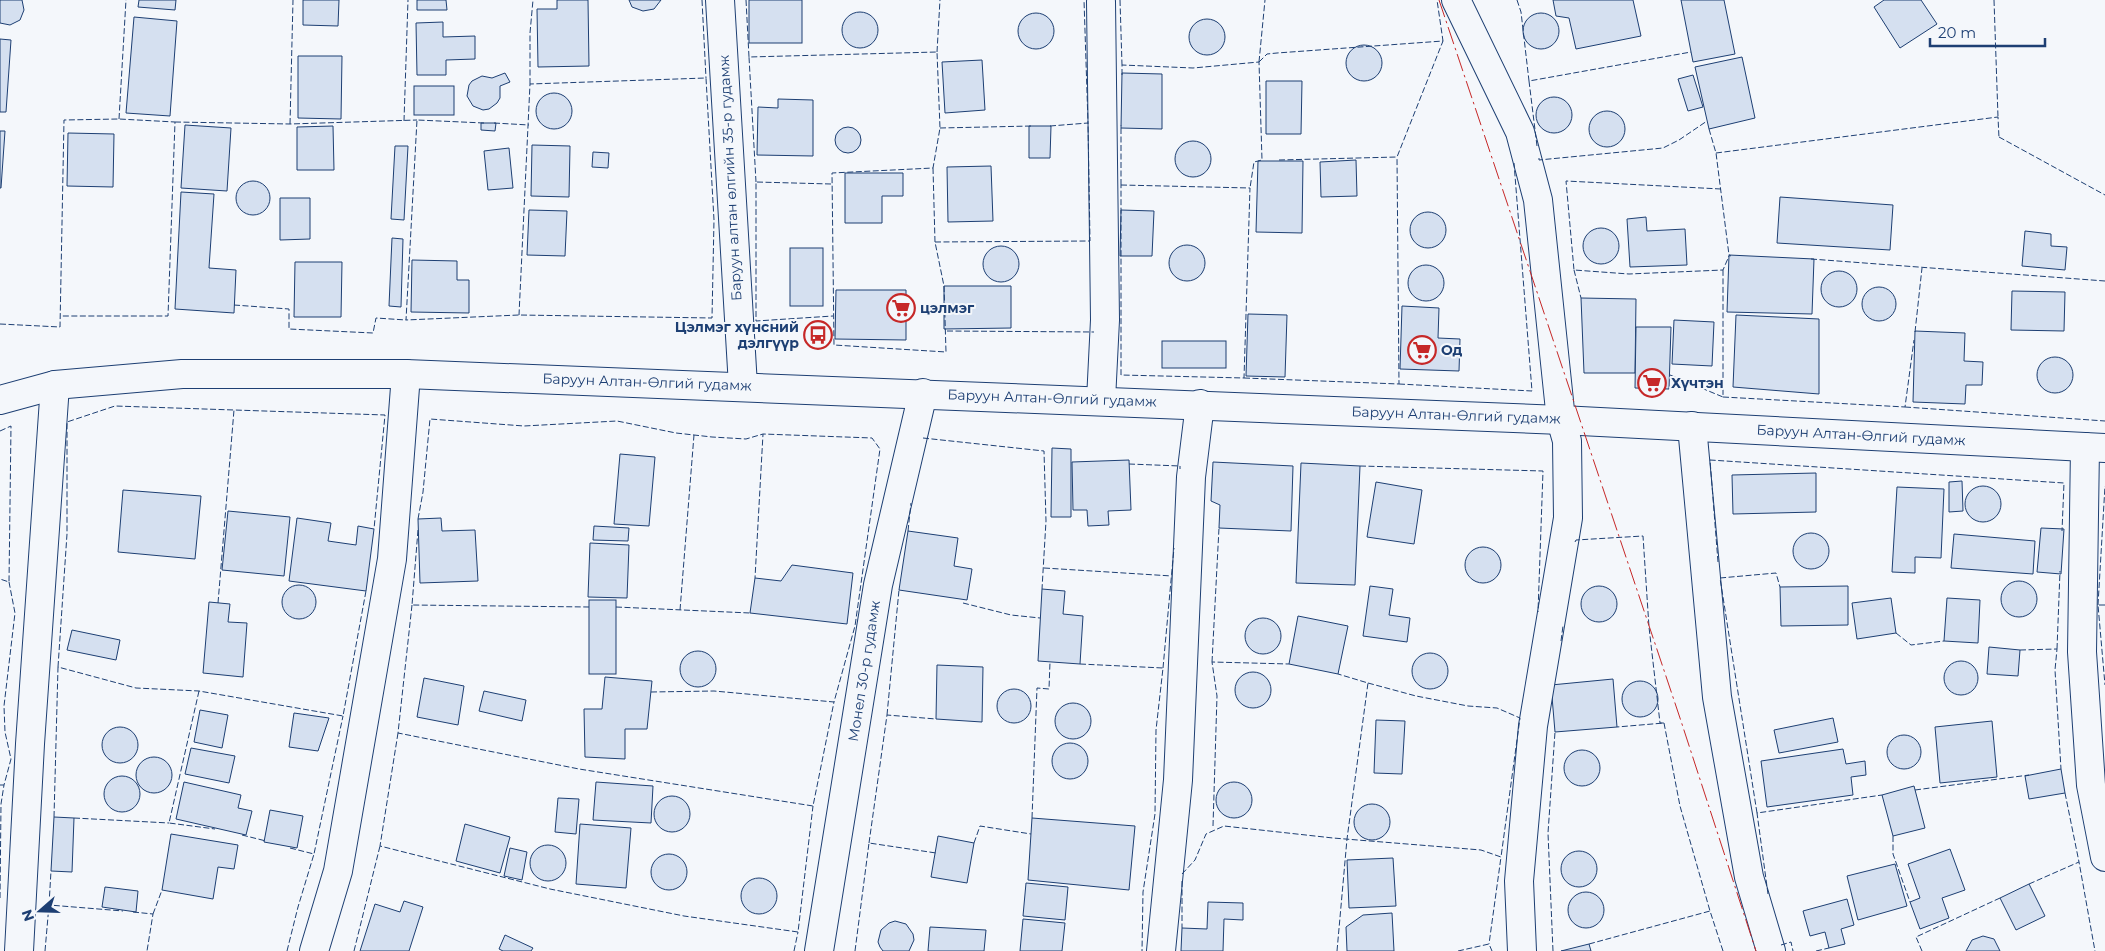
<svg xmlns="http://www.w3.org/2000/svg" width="2105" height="951" font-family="Montserrat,sans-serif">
  <rect width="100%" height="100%" fill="#f4f7fb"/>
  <g fill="#d5e0f0" stroke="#1d3f73">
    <path d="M0,0H22L24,10L20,20L10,25L0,23Z"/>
    <path d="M139,0H176L175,10L138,7Z"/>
    <path d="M303,0H339L338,26L303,25Z"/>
    <path d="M417,0H446L447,10H417Z"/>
    <path d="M557,0H588L589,66L538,67L537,9H557Z"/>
    <path d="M629,0H661L654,9L643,11L632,7Z"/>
    <rect x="749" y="0" width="53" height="43"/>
    <path d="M1553,0H1633L1641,36L1576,49L1569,18L1556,16Z"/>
    <path d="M1681,0H1724L1735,54L1693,62Z"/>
    <path d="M1884,0H1921L1937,24L1900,48L1874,7Z"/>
    <circle cx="860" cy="30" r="18"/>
    <circle cx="1036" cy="31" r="18"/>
    <circle cx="1541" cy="31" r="18"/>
    <path d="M134,17L177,21L170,116L126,113Z"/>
    <circle cx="1207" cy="37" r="18"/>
    <path d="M443,22V37L475,36V59L446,60V75H417L416,23Z"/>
    <path d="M0,39L11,40L6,112H0Z"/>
    <circle cx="1364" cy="63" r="18"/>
    <path d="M298,56H342L341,119L298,118Z"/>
    <path d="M1742,57L1755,118L1709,129L1695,67Z"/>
    <path d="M982,60L985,110L945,113L942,62Z"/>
    <path d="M505,73L510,82L500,86V98L497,103L489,109L483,110L473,106L467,96L469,85L472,81L482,76L492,78Z"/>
    <path d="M1122,73L1162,74V129L1121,128Z"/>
    <path d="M1693,75L1703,107L1688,111L1678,79Z"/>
    <path d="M1266,81H1302L1301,134H1266Z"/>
    <rect x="414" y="86" width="40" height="29"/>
    <circle cx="554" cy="111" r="18"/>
    <circle cx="1554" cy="115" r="18"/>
    <path d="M778,99L813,100V156L757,155L758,107L778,108Z"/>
    <circle cx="1607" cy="129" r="18"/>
    <path d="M481,123H496L495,131L481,130Z"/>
    <path d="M185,125L231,128L227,191L181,188Z"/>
    <path d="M333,126L334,170H297V127Z"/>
    <path d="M1029,126H1051L1050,158H1029Z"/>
    <circle cx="848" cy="140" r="13"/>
    <path d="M0,131H5L1,188H0Z"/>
    <path d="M68,133L114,134L113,187L67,186Z"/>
    <circle cx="1193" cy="159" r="18"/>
    <path d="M532,145L570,146L569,197L531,196Z"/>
    <path d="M395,146H408L404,220L391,219Z"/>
    <path d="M509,148L513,188L488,190L484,151Z"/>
    <path d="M593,152L609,153L608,168L592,167Z"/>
    <path d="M1356,160L1357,196L1321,197L1320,162Z"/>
    <path d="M1258,161H1303L1302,233L1256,232Z"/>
    <path d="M991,166L993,221L948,222L947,167Z"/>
    <path d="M845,173H903V196H882V223H845Z"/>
    <circle cx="253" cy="198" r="17"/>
    <path d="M181,192L214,194L209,268L236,270L234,313L175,309Z"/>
    <path d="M1780,197L1893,205L1890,250L1777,243Z"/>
    <path d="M280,198H310V239L280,240Z"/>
    <path d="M529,210L567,211L565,256L527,255Z"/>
    <path d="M1121,210L1154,211L1152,256H1120Z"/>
    <circle cx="1428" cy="230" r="18"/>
    <path d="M1646,217L1647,231L1685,229L1687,265L1630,267L1627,219Z"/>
    <circle cx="1601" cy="246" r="18"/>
    <path d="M2025,231L2051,234V246L2067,247L2065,270L2022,266Z"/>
    <path d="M392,238L403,239L401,307L389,306Z"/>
    <circle cx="1187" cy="263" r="18"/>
    <circle cx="1001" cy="264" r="18"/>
    <rect x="790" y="248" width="33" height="58"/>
    <path d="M1729,255L1814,259L1812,314L1727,312Z"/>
    <path d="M412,260L457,261V280H469V313L411,312Z"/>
    <path d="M295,262H342L341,317H294Z"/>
    <circle cx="1426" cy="283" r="18"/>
    <circle cx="1839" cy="289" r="18"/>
    <path d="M944,286H1011V328L944,329Z"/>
    <circle cx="1879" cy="304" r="17"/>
    <path d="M836,290H906V340L835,339Z"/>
    <path d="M2012,291L2065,292L2064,331L2011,330Z"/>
    <path d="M1581,298L1636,299L1635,373H1584Z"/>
    <path d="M1402,306L1439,308L1438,338L1460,339L1459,371L1400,369Z"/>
    <path d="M1248,314L1287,315L1285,377L1246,376Z"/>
    <path d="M1736,315L1819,319V394L1733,387Z"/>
    <path d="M1674,320L1714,322L1712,366L1672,364Z"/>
    <path d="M1636,327H1671L1669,389L1635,388Z"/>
    <path d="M1915,331L1965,333L1964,361L1983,362L1982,385H1966L1965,404L1913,402Z"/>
    <rect x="1162" y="341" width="64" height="27"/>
    <circle cx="2055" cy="375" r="18"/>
    <path d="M1052,448L1071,449V517H1051Z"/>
    <path d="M620,454L655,457L649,526L614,524Z"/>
    <path d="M1129,460L1131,510L1108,511L1109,525L1088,526L1087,510H1073L1072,462Z"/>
    <path d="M1213,462L1293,466L1291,531L1219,528L1220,505L1211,501Z"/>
    <path d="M1301,463L1360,466L1355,585L1296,583Z"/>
    <path d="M1816,473V512L1733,514L1732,475Z"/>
    <path d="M1962,481L1963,511L1949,512V482Z"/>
    <path d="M1376,482L1422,490L1414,544L1367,537Z"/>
    <circle cx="1983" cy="504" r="18"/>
    <path d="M1897,487L1944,489L1941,558L1915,557V573L1892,572Z"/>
    <path d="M123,490L201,496L195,559L118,552Z"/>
    <path d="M228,511L290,517L284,576L222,570Z"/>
    <path d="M297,518L331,523L328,541L356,545L358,526L374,529L366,591L289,581Z"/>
    <path d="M441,518L442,531L475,530L478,581L420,583L418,519Z"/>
    <path d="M594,526L629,528L628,541L593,540Z"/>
    <path d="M2041,528L2064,529L2061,574L2037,572Z"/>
    <path d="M908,531L958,538L954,566L972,569L967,600L899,590Z"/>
    <circle cx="1811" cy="551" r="18"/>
    <path d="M1954,534L2035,541L2033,574L1951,568Z"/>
    <path d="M590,543L629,545L627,598L588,597Z"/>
    <circle cx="1483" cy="565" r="18"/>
    <path d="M792,565L853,573L847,624L750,613L755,578L781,581Z"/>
    <circle cx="2019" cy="599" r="18"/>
    <circle cx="299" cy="602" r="17"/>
    <circle cx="1599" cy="604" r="18"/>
    <path d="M1370,586L1393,589L1389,615L1410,618L1407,642L1363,636Z"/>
    <path d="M1848,586V625L1781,626L1780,587Z"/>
    <path d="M1042,589L1065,591L1063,614L1083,616L1080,664L1038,661Z"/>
    <path d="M1891,598L1896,633L1857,639L1852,603Z"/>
    <path d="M1947,598L1980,600L1978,643L1944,641Z"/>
    <rect x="589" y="600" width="27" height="74"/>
    <path d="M209,602L230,604L228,622L247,623L243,677L203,673Z"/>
    <path d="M1298,616L1348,626L1338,674L1289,664Z"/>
    <circle cx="1263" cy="636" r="18"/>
    <path d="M72,630L120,640L116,660L67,650Z"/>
    <path d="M1989,647L2020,650L2018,676L1987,674Z"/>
    <circle cx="698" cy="669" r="18"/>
    <circle cx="1430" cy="671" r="18"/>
    <circle cx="1961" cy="678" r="17"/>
    <path d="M937,665L983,667L982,722L936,719Z"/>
    <circle cx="1253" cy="690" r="18"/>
    <path d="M605,677L652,681L647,729H625V759L585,757L584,709H602Z"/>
    <path d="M424,678L464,686L458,725L417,717Z"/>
    <path d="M1613,679L1617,727L1555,732L1551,685Z"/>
    <circle cx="1640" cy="699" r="18"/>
    <circle cx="1014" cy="706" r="17"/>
    <path d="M484,691L526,700L522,721L479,711Z"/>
    <circle cx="1073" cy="721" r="18"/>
    <path d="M200,710L228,715L222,748L194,742Z"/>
    <path d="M294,713L329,718L318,751L289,747Z"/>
    <path d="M1833,718L1838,742L1779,753L1774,730Z"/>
    <path d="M1376,720L1405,721L1402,774L1374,773Z"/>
    <path d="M1992,721L1997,777L1940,783L1935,727Z"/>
    <circle cx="120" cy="745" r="18"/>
    <circle cx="1904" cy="752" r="17"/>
    <circle cx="1070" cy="761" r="18"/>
    <path d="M191,748L235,756L229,783L185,774Z"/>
    <path d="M1843,749L1846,764L1865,761L1866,775L1851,777L1853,795L1767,807L1761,761Z"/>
    <circle cx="1582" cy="768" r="18"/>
    <circle cx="154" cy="775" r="18"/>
    <path d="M2061,769L2065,793L2029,799L2025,776Z"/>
    <circle cx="122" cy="794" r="18"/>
    <path d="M184,782L241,795L238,808L252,811L246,835L176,819Z"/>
    <path d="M596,782L653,786L651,823L593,820Z"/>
    <circle cx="1234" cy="800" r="18"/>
    <path d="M1914,786L1925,828L1893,836L1882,795Z"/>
    <circle cx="672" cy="814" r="18"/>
    <path d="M558,798L579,799L576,834L555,832Z"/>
    <circle cx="1372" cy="822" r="18"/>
    <path d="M270,810L303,816L297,848L264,842Z"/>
    <path d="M54,817L74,818L72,872L51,871Z"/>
    <path d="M1032,818L1135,826L1129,890L1028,880Z"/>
    <path d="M465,824L510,837L500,873L456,861Z"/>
    <path d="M580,824L631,828L626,888L576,884Z"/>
    <path d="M171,834L238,845L234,869L218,867L213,899L162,890Z"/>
    <path d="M938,836L974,843L967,883L931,877Z"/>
    <circle cx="548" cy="863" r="18"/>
    <path d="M510,848L527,852L522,880L504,876Z"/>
    <path d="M1950,849L1965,890L1942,898L1949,918L1920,929L1910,902L1920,898L1908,864Z"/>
    <circle cx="1579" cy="869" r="18"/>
    <circle cx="669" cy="872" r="18"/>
    <path d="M1393,858L1396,906L1349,908L1347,860Z"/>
    <path d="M1895,864L1907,906L1858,920L1847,876Z"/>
    <circle cx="759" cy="896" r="18"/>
    <path d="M1026,883L1068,887L1065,920L1023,916Z"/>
    <path d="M2029,884L2045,916L2016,930L2000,898Z"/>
    <path d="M105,887L138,891L136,912L102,907Z"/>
    <circle cx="1586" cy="910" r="18"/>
    <path d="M1847,899L1854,925L1841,929L1845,944L1829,948L1825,932L1810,936L1803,911Z"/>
    <path d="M404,901L423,907L409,951H360L375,904L400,912Z"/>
    <path d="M1208,902L1243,903V920L1224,919L1223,951H1181L1182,928L1207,929Z"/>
    <path d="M1392,913L1394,951H1347L1346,927L1363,915Z"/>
    <path d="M1023,919L1065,923L1062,951H1020Z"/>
    <path d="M895,921L906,924L913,934L914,940L909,951H883L880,947L878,942L881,930L889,923Z"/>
    <path d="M930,927L986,930L984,951H928Z"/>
    <path d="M505,935L533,948L531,951H503L499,949Z"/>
    <path d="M1983,936L1994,939L2000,951H1966L1972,940Z"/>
    <path d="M1589,944L1591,951H1561Z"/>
  </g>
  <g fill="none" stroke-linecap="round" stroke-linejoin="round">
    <defs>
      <g id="minor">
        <path d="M720,0L743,386"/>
        <path d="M1456,0L1520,132L1538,200L1561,420L1567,441L1568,518L1533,726L1519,881L1522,951"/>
        <path d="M1101,2L1105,320L1101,400"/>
        <path d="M1692,426L1717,697L1749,877L1771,951"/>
        <path d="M2085,447L2082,652L2091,785L2105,857"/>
        <path d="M19,951L30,744L55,385"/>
        <path d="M314,951L338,871L392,559L406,374"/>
        <path d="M819,951L878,585L923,393"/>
        <path d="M1161,951L1178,780L1191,477L1200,404"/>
      </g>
      <path id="major" d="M0,400L55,385L182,374H406L1561,420L2105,448"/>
    </defs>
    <use href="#minor" stroke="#1d3f73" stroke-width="30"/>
    <use href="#major" stroke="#1d3f73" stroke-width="30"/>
    <use href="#minor" stroke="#f4f7fb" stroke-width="28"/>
    <use href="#major" stroke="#f4f7fb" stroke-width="28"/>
    <g stroke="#1d3f73" stroke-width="1" stroke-dasharray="6 2.5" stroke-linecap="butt">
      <path d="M702,0L706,78"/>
      <path d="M746,0L749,57"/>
      <path d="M1120,0L1122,65"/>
      <path d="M1517,0L1521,12L1529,81"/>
      <path d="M1994,0L1998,117"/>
      <path d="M937,52L940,0"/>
      <path d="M1259,62L1267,54L1277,53L1443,41L1437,0"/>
      <path d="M1259,62L1265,0"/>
      <path d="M1122,75V65L1193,68L1259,62L1262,160L1254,162L1250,188"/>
      <path d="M530,84V33L533,0"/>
      <path d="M119,119L126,0"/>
      <path d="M404,121L408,0"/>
      <path d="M175,122L290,124L417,120"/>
      <path d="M484,123L417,120L406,320L519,315L712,318L714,220L706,78L530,84L519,315"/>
      <path d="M494,123L529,125"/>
      <path d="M290,124L293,0"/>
      <path d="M1050,126L1088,123L1084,0"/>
      <path d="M940,128L1032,126"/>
      <path d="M1709,129L1716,153L1729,255L1731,256"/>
      <path d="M1999,137L2105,195"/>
      <path d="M1537,146L1529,81L1691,52"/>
      <path d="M1716,153L1998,117L1999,138"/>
      <path d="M1539,158V160L1663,148L1679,140L1707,121"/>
      <path d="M1279,160L1397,157L1443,41"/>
      <path d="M933,168L935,242L944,286L946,352L834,345L832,173Z"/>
      <path d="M756,182L749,57L937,52L940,128L933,168"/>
      <path d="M831,184L756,182V321L833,316"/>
      <path d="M1121,185L1250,188L1244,378L1121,375Z"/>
      <path d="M1121,185V125"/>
      <path d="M1721,189L1566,181L1574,270L1629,274L1723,270L1729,256"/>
      <path d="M935,242L1090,241L1088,123"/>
      <path d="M1811,259L2105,281"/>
      <path d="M1574,270L1581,298"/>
      <path d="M234,305L289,309V329L373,333L376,318L406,320"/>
      <path d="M0,324L60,327L64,120L119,119L175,122L168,316H61"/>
      <path d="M947,331L1094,332"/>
      <path d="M1915,332L1922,268"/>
      <path d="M1670,375L1723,397V270"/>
      <path d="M1244,378L1399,384L1397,157"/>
      <path d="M1399,384L1532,391L1514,163"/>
      <path d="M1723,397L1905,407L1914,340"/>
      <path d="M1905,407L2105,421"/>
      <path d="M0,431L11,426L9,582L0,579"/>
      <path d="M923,438L1044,451L1046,521L1042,589"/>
      <path d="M1129,464L1180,466V469"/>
      <path d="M1360,466L1543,471L1538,612"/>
      <path d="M418,519L423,492L430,419L524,426L617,421L676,433L712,437L746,439L763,434L755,578"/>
      <path d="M418,530L412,605L589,607"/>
      <path d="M908,531L911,503"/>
      <path d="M1575,542L1576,540L1643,536L1649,627L1660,723H1664L1617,727"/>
      <path d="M1718,562L1710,460L2064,483L2062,531"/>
      <path d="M1044,568L1172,576"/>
      <path d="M218,603L234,410L385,415L374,529"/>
      <path d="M963,603L1011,615L1040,618"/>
      <path d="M412,605L398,733L579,769L813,806L834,702"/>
      <path d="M2098,605L2105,486"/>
      <path d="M2105,605H2098L2105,685"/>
      <path d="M616,607L750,613"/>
      <path d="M680,610L694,435"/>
      <path d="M1896,633L1911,645L1944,641"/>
      <path d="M1561,641L1563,626"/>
      <path d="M2057,649L2060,571"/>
      <path d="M2020,650L2057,649L2055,670L2061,769"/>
      <path d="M1212,662L1219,528"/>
      <path d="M1080,664L1163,668L1156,730L1155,814L1143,892L1142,951"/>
      <path d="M58,667L67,534V422L115,406L234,410"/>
      <path d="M1163,668L1174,548"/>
      <path d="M1368,683L1416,696L1468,706L1497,708L1520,718L1501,857"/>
      <path d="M199,691L169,823L215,829"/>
      <path d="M651,692L714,691L834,702L855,626L880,449L872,438L763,434"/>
      <path d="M887,715L899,590"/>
      <path d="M1664,723L1680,806L1710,911"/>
      <path d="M398,733L380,846L550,889L684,916L798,932L813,806"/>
      <path d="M0,785H4L11,759L5,732L4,706L15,613L9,582"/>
      <path d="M1915,790L2029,775"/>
      <path d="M2065,793L2079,862"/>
      <path d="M1757,813L1720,578L1776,573L1780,587"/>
      <path d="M54,817L58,667L136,688L199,691L343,716L366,591"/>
      <path d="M74,818L169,823"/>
      <path d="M1032,818L1037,688L1049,689L1050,662"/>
      <path d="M1213,826L1217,696L1212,662L1289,664"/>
      <path d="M242,835L266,841"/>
      <path d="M1893,836V854L1910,902"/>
      <path d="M869,843L887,715L936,719"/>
      <path d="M974,843L980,826L1031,834"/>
      <path d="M290,848L314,854L343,716"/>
      <path d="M1182,874L1195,860L1206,834L1224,826L1333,838L1481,850L1501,857L1489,944"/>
      <path d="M1182,881V928"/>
      <path d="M2029,884L2079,862L2095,951"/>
      <path d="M1768,894L1757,813L1882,795"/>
      <path d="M0,898L1,804L4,785"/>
      <path d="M49,905L51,871"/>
      <path d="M133,912L153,914L147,951"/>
      <path d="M153,914L162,890"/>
      <path d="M1589,944L1710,911L1723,951"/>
      <path d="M1781,945L1791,942L1793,951"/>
      <path d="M45,951L49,905L123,911"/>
      <path d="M287,951L298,907L314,854"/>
      <path d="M354,951L380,846"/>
      <path d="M794,951L798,932"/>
      <path d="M855,951L869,843L936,853"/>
      <path d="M1337,951L1347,839L1368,683L1338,674"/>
      <path d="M1458,951L1489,944L1492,951"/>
      <path d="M1553,951L1548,833L1555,732"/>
      <path d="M1816,951L1829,948"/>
      <path d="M1922,951L1916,937L2000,898"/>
    </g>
    <path stroke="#c62828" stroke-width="1" stroke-dasharray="18 4 2.5 4" stroke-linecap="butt" d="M1439,0L1681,721L1756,951"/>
  </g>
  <defs>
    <symbol id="supermarket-ring" viewBox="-11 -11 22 22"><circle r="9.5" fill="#f4f7fb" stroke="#c62828" stroke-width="1.5"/><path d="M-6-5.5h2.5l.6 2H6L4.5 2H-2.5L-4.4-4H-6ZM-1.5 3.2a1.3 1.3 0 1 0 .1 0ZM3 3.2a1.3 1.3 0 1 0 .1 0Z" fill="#c62828"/></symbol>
    <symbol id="bus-ring" viewBox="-11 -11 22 22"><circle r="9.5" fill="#f4f7fb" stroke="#c62828" stroke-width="1.5"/><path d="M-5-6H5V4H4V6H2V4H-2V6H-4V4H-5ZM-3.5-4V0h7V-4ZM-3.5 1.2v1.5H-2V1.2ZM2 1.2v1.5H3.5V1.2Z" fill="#c62828"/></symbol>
  </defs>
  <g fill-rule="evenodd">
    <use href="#supermarket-ring" x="885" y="292" width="32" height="32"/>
    <use href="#bus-ring" x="802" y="319" width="32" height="32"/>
    <use href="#supermarket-ring" x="1406" y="334" width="32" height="32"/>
    <use href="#supermarket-ring" x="1636" y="367" width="32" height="32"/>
  </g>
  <g text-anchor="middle" stroke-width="4" stroke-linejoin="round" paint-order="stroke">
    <g font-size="14" fill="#1d3f73" stroke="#f4f7fb">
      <text transform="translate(730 178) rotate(-93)" y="5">Баруун алтан өлгийн 35-р гудамж</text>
      <text transform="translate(647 382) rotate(2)" y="5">Баруун Алтан-Өлгий гудамж</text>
      <text transform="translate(1052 398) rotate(2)" y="5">Баруун Алтан-Өлгий гудамж</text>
      <text transform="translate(1456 415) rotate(2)" y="5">Баруун Алтан-Өлгий гудамж</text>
      <text transform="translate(1861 435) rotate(3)" y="5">Баруун Алтан-Өлгий гудамж</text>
      <text transform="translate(864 671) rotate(-81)" y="5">Монел 30-р гудамж</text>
    </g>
    <g font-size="14" font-weight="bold" fill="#1d3f73" stroke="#f4f7fb" text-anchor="start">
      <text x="920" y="313">цэлмэг</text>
      <text x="799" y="332" text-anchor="end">Цэлмэг хүнсний<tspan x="799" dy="16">дэлгүүр</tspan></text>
      <text x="1441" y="355">Од</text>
      <text x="1671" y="388">Хүчтэн</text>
    </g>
  </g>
  <g transform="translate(40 911) rotate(250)" stroke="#f4f7fb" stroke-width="4" paint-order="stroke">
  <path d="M0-4L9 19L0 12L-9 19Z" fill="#1d3f73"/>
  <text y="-8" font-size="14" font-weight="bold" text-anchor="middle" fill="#1d3f73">N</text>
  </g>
  <path d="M1930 38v8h115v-8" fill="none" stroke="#1d3f73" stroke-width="2.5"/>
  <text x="1938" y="38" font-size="15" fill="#1d3f73" stroke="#f4f7fb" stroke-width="4" paint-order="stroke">20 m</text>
</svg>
